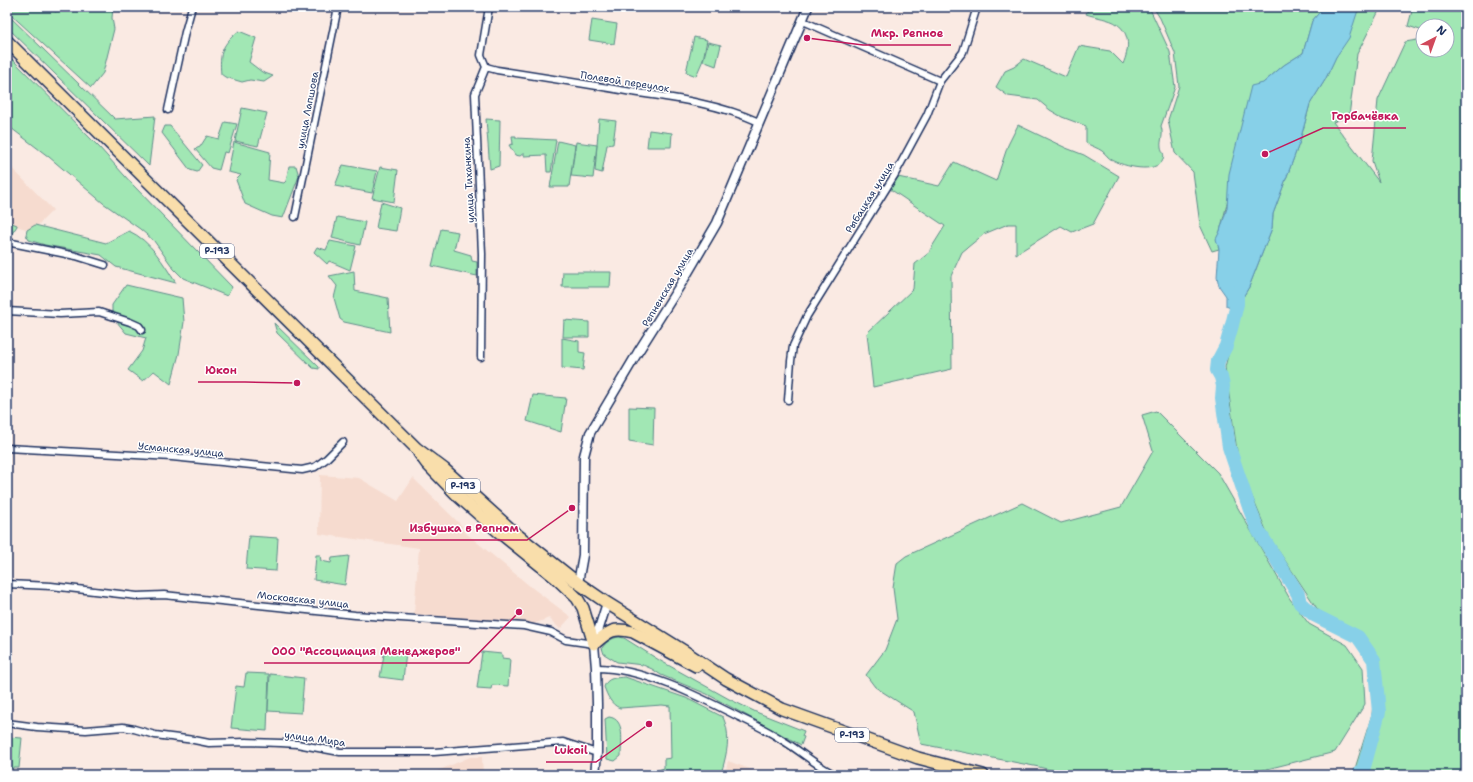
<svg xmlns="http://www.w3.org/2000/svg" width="1473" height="782" font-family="'Shantell Sans',sans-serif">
  <rect width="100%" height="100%" fill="#faeae3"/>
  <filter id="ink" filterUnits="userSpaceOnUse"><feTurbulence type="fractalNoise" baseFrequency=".025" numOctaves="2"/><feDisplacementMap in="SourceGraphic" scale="8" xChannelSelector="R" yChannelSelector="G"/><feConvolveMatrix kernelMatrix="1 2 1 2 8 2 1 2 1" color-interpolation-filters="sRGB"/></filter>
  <g filter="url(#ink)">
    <g fill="#f6dbcf">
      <path d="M7,163L53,210L32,231L7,223Z"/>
      <path d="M320,475L359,478L398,501L413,478L462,526L461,529L531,587L571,617L560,629L549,618L531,625L505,621L414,614L419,548L319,534Z"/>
      <path d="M470,757H482L483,775H428Z"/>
      <path d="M728,761L766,775H725Z"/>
    </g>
    <g fill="#a1e7b4" stroke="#5e8b89">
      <path d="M7,7H51L55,12L64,9L65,7H113L112,18L114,29L103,73L91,88L7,11Z"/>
      <path d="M1089,7H1149L1170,52L1175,87L1161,126C1164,136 1160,140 1161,147C1162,152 1165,154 1163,159C1156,175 1123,166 1112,160C1108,158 1106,154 1102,151C1098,148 1091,146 1086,143V126L1062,117L1050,110L1038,100L1008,96L996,87L1005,71L1014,67L1024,59L1066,77L1079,46L1110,51L1123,64C1129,50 1131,34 1117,24C1111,19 1094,17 1086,14Z"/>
      <path d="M1153,7H1324L1312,21L1303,53L1284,65L1263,83L1227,204L1220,231L1217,239L1219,249L1212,251L1200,225L1193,172L1175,153L1168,120L1179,86L1175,53L1160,18Z"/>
      <path d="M1359,7H1381L1357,54L1349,116L1333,122L1379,182L1372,161L1378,100L1405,42L1423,39V50H1447V26H1423V31L1408,26L1413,7H1466V775H1353L1372,714L1377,657L1363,638L1318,610L1268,535L1239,465L1225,367L1243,297L1249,287L1272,228L1273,214L1300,141L1310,104L1325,80Z"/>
      <path d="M7,14L115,119L155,116L149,166L7,27Z"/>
      <path d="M592,20L617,24L614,44L589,40Z"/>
      <path d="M239,31L256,38L249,62L262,72L273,76L264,82L250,80L242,82L225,77L221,74C219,53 222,44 239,31Z"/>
      <path d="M694,37L707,40L703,60L696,76L686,72Z"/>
      <path d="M708,42L721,45L716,66L703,61Z"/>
      <path d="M7,54L99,147L133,185L232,287L227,296L183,278L174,269L154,241L140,229L103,203L49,157L7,125Z"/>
      <path d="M242,108L267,113L258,146L235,141Z"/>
      <path d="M486,119L500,120L499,166L490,169Z"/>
      <path d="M599,119L616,121L613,144L607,145L602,173L595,171Z"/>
      <path d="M225,122L237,124L228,153L224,152L219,170L211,168L195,149L200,147L207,136L219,139Z"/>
      <path d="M1018,125L1066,148L1084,155L1119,176L1093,224L1072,232L1061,226L1016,254V224H1008L984,234L962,252L951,276L952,369L873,387L867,333L913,289L915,264L930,252V250L945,226L890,189L898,177L939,186L954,162L996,181L1008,145Z"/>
      <path d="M165,126H170L202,165L197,172L190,170L162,133Z"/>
      <path d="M649,130L672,133L671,147H647Z"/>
      <path d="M512,136H516V138L556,140L551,172H547L546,155L524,156V153L520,156L515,155L509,145L513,144Z"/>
      <path d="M558,141L575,145L569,187H550Z"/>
      <path d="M234,142L270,152L268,180L284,183L286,181L289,166H296L299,176L283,218L272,216L245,204L236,180L241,175L228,172Z"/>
      <path d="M576,142L597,145L593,178L571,176Z"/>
      <path d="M343,165L377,171L372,193L335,186Z"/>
      <path d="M380,167L398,170L394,202L372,198Z"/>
      <path d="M381,202L400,208L396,231L376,228Z"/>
      <path d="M337,217L365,222L360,245L332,238Z"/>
      <path d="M7,221L17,225V226L11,235L7,234Z"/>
      <path d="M35,225L106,243L129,231C151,241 163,263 176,283L116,267L101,255L45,245L29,240L26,235L27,230Z"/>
      <path d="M441,229L458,232L454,250L471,255L472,261L477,262V276L432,266Z"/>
      <path d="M330,241L356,246L350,270L329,261L327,264L314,252L317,247L326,250Z"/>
      <path d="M354,271L355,291L388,298L390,332L344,322L340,319L334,298L337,286L329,276Z"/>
      <path d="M563,272H611L610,287H562Z"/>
      <path d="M126,285L182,298L184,322L179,354L171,384L154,371L143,381L128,370L142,351L146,338L126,333L112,316V305Z"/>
      <path d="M564,320L589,322V337H563Z"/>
      <path d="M274,323L319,367V369L313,368L277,333Z"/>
      <path d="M562,338L579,341V352L585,353L583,370L562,368Z"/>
      <path d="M533,395L566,398L561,432L527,421Z"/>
      <path d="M629,407L654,408L653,445L629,441Z"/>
      <path d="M1156,411L1218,473L1290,599L1309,624L1347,645L1363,668L1365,704L1335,752L1243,775H1070L1039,767L921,744L914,712L875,687L866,675L885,650L897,619L893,588L897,563L906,556L1022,503L1061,523L1121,507L1153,451L1142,415Z"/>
      <path d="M249,536L278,538L276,571L246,569Z"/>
      <path d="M316,555H320L321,561L331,563L332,558L349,556L345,585L314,580Z"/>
      <path d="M619,637L624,638L659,660L729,699L756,712L804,731L802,736L804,737L801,745L707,694L661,675L652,669L643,665L617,662L604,654L602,648C606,642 611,638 619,637Z"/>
      <path d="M385,649L406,652L403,680L380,677Z"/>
      <path d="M482,652L502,654V658L510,659L508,686L492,685L491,689L477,688Z"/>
      <path d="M246,673L269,674L267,731L231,728L236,686L244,687Z"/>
      <path d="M270,674L304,678L301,713L268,711Z"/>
      <path d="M625,677L686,698L723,717C730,733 728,747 724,763C723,768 721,770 722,775H643L664,768V759L671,758L670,706L662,705L620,708C611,705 607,695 604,687C607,677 616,678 625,677Z"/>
      <path d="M609,717C626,719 621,743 621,756L615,761L607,759L605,719Z"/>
      <path d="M7,737L22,738L19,768H7Z"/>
    </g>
    <path fill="#87d0e8" stroke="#5c90b1" d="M1324,7H1359L1349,38L1336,57L1325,80L1310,104L1300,141L1273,214L1272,228L1249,287L1243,297L1239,312L1226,306V296L1219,286L1217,277L1219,249L1216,239L1220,231L1227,208L1229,174L1251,86L1263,83L1284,65L1303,53L1312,21Z"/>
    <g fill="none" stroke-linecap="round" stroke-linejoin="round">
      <path stroke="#87d0e8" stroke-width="14" d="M1237,292V304L1232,325L1226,346L1218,361L1217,370L1221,377L1223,386L1222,398L1229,447L1250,510L1258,530L1298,594L1300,603L1314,615L1358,637L1374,660L1379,712L1364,767L1359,775"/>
      <defs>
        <g id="street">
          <path d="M803,21L940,81"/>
          <path d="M486,67L497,70C542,77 587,84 632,92C674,98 720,104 759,122"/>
          <path d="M168,110L185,32L192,7"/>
          <path d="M295,217L338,7"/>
          <path d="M7,242L76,256L105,265"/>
          <path d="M7,311L60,314L99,312L130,322L139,326L142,330"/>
          <path d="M481,357L482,254L475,94L486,67L481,55L489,7"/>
          <path d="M788,400L791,361L793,346L807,316L894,176L927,115L940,81L963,52L977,7"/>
          <path d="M7,448L172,457L302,470L315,467L326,459L343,442"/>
          <path d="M7,584L51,586L137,596L164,595L355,615L524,626L551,632L566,640L594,644"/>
          <path d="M596,668C643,668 698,696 739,717C754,724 769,731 782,740C801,751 816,766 836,775"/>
          <path d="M7,723L37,727L86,730L123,727L134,729L155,735L194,740L209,743L246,742L281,743L297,744L340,752H434L563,742L597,753"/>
        </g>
        <g id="secondary">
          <path d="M578,583L583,555L584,456L590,433L638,352L686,276L717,223L808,7"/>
          <path d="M595,775L597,753V704L596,668L594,644L607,603"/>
        </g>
        <g id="highway">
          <path d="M7,41L416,448L444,469L515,533L578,583L607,603L687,653L726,679L782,709L918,758L983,775"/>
          <path d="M419,453L427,464L458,496L499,532L556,578L577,598L583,608L594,644C609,631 613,627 633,632L696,666"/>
        </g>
      </defs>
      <use href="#street" stroke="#1b2f5e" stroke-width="9"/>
      <use href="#secondary" stroke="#1b2f5e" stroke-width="11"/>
      <use href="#highway" stroke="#1b2f5e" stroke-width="14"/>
      <use href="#street" stroke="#fff" stroke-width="6"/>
      <use href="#secondary" stroke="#fff" stroke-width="8"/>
      <use href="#highway" stroke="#f9deab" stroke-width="11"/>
    </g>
  </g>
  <g text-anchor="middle" stroke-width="3" stroke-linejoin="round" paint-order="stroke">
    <g fill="#fff" stroke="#5f6d8e" stroke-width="1">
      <rect x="200" y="244" width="34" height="14" rx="3"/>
      <rect x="446" y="479" width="34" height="14" rx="3"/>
      <rect x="835" y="728" width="34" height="14" rx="3"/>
    </g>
    <g font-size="9" font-weight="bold" fill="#1b2f5e">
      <text x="217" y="254">Р-193</text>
      <text x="463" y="489">Р-193</text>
      <text x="852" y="738">Р-193</text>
    </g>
    <g font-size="10" fill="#1b2f5e" stroke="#fff">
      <text transform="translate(625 81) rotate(9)" y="4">Полевой переулок</text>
      <text transform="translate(307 110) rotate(-79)" y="4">улица Лапшова</text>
      <text transform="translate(468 180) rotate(-93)" y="4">улица Тиханкина</text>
      <text transform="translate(869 197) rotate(-58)" y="4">Рыбацкая улица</text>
      <text transform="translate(667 287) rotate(-59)" y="4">Репненская улица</text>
      <text transform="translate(181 449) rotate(5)" y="4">Усманская улица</text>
      <text transform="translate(303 599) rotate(6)" y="4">Московская улица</text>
      <text transform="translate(315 738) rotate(8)" y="4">улица Мира</text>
    </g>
  </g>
  <path fill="none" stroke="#c2185b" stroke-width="1.5" d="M807 38L863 45H951M1265 154L1323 128H1406M297 383L245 382H198M572 508L527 540H402M519 612L469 663H264M649 724L596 762H546"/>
  <g fill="#c2185b" stroke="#fff" stroke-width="1.5">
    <circle cx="807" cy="38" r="4"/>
    <circle cx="1265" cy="154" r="4"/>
    <circle cx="297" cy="383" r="4"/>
    <circle cx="572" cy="508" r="4"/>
    <circle cx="519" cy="612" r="4"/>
    <circle cx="649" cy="724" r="4"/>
  </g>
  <g font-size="11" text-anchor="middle" font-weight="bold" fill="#c2185b" stroke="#fff" stroke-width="3" stroke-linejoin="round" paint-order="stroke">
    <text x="907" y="37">Мкр. Репное</text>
    <text x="1365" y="120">Горбачёвка</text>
    <text x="221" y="374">Юкон</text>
    <text x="464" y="532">Избушка в Репном</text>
    <text x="366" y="655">ООО "Ассоциация Менеджеров"</text>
    <text x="571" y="754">Lukoil</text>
  </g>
  <rect width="1473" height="782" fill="none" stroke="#fff" stroke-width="24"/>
  <rect x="12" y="12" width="1449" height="758" fill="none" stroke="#1b2f5e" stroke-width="1.5" filter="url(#ink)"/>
  <g transform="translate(1435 38) rotate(41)"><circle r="19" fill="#ffffff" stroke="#a4acbf"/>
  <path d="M0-3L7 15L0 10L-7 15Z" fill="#d1495b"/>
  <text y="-6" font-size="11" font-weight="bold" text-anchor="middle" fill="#1b2f5e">N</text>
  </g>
</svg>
